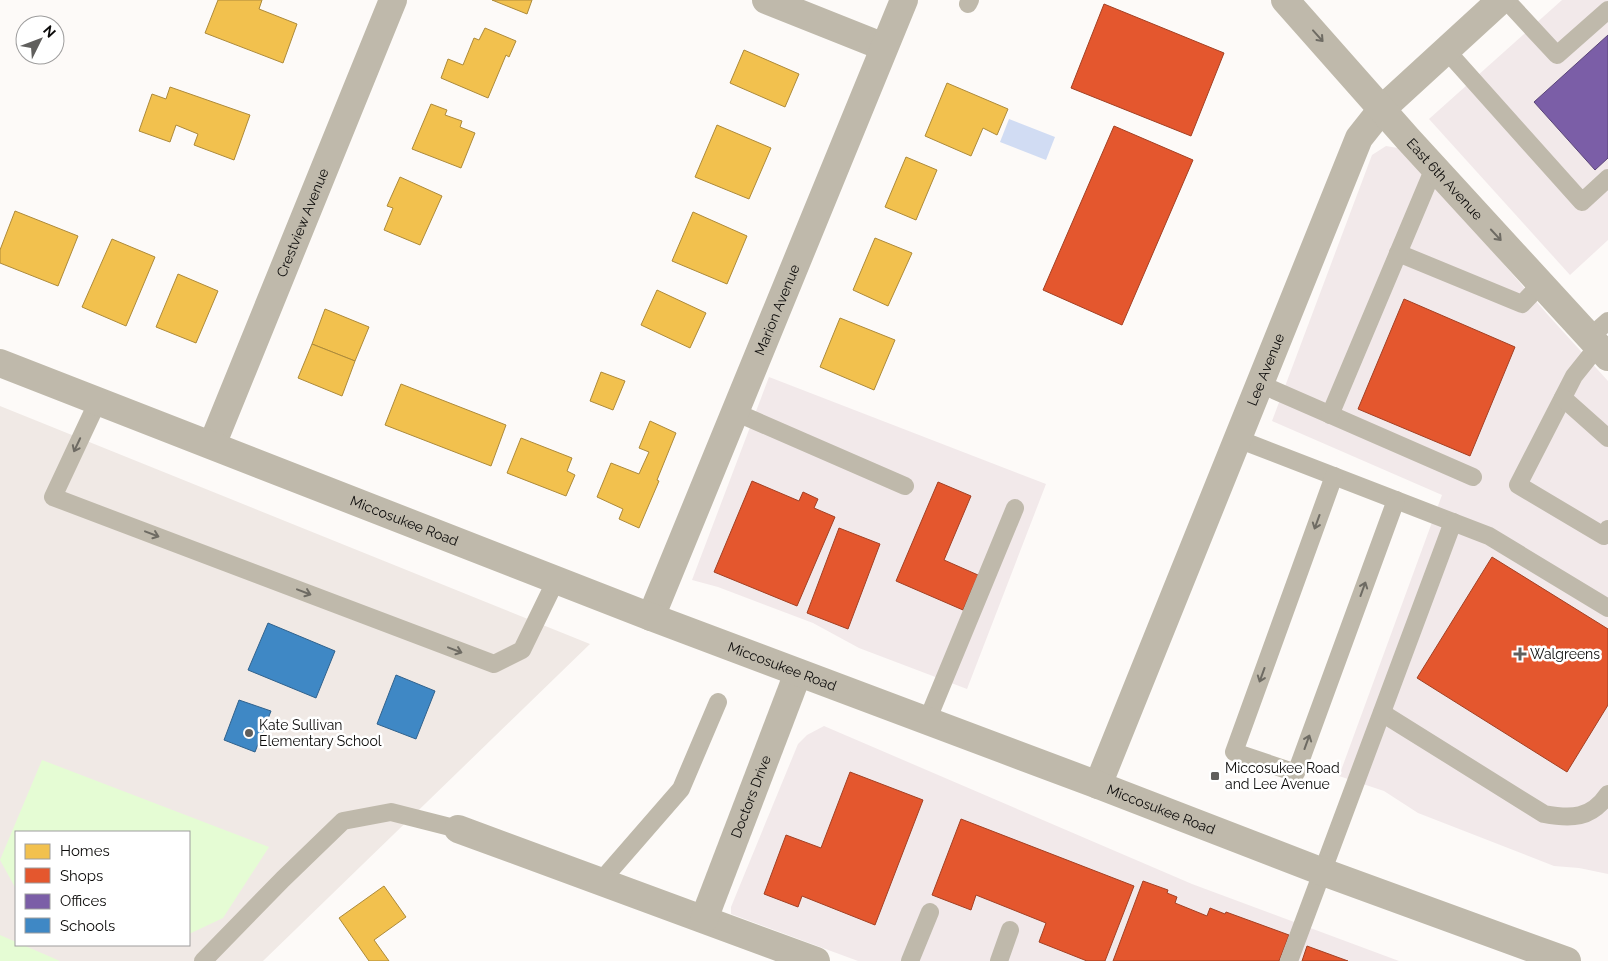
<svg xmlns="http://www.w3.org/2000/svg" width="1608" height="961" font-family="Raleway,sans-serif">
  <rect width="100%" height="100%" fill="#fdfaf8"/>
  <g fill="#f2e9ea">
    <path d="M1562,0H1608V240L1570,275L1429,119Z"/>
    <path d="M1386,146L1404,149L1548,315L1608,381V874L1579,868L1554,866L1418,813L1384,791L1339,776L1442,495L1272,421L1372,155Z"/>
    <path d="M769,377L1046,484L967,689L859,648L813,623L718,587L692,580Z"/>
    <path d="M824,726L1192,884L1399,961H858L731,914V907L798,744L807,735Z"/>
  </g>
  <path fill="#f0e9e5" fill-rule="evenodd" d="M0,406L590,644L263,961H0ZM16,832H189V945H16Z"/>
  <g fill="#e5fcd4">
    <path d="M42,760L269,847L223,918L189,934V832H16V889L0,860Z"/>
    <path d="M0,935L16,942V945H23L60,961H0Z"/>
  </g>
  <path fill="#d1dcf3" d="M1009,119L1055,137L1046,160L1000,142Z"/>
  <g fill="#f2c14e" stroke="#ad8a3a">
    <path d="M218,0H262L259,9L297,24L283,63L205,33Z"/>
    <path d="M492,0H532L527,14Z"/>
    <path d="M485,28L516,41L509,57L506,55L488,98L441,78L448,59L463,65L474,38L479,40Z"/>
    <path d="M744,50L799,74L785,107L730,83Z"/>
    <path d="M947,83L1008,109L997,135L983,128L971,156L925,136Z"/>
    <path d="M170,87L250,115L234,160L194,145L198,134L176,125L170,142L139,131L152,94L166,99Z"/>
    <path d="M431,104L447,110L445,115L462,121L460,127L475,133L461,168L412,149Z"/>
    <path d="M717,125L771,148L749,199L695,177Z"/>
    <path d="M906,157L937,170L916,220L885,207Z"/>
    <path d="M400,177L442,196L420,245L384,230L393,208L387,206Z"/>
    <path d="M15,211L78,236L58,286L0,263V250Z"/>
    <path d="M693,212L747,236L727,284L672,261Z"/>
    <path d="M875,238L912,253L888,306L853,290Z"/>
    <path d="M112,239L155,257L126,326L82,307Z"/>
    <path d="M178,274L218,291L196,343L156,327Z"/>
    <path d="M657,290L706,313L690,348L641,325Z"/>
    <path d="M325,309L369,327L355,361L312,344Z"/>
    <path d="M840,318L895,340L874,390L820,367Z"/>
    <path d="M312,344L355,361L342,396L298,378Z"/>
    <path d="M601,372L625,381L613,410L590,401Z"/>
    <path d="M401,384L506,425L491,466L385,425Z"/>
    <path d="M650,421L676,433L657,480L659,481L639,528L619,519L623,509L597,497L611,463L639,474L649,452L639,448Z"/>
    <path d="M521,438L572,458L567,471L575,475L566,496L507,473Z"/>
    <path d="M384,886L406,917L374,940L389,961H369L339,918Z"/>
  </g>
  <g fill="#e4572e" stroke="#a34023">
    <path d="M1104,4L1224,53L1191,136L1071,88Z"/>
    <path d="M1114,126L1193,160L1122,325L1043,290Z"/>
    <path d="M1404,299L1515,347L1470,456L1358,409Z"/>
    <path d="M752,481L799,501L803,492L818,499L814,508L835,517L797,606L714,572Z"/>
    <path d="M938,482L971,496L944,560L978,575L963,610L896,581Z"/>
    <path d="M839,528L880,544L848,629L807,613Z"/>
    <path d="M1492,557L1608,629V705L1567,772L1417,678Z"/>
    <path d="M850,772L923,800L875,925L802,896L798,907L764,894L786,835L821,848Z"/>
    <path d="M961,819L1134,886L1105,961H1087L1039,942L1046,923L976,895L971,910L932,895Z"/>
    <path d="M1143,881L1168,890L1167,893L1177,897L1175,903L1207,916L1210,908L1225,914L1226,912L1289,935L1279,961H1113Z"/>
    <path d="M1307,946L1348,961H1302Z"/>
  </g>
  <path fill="#7b5ea7" stroke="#5a4578" d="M1608,35V158L1595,170L1534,102Z"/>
  <g fill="#3f88c5" stroke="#30628d">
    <path d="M268,623L335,651L316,698L248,670Z"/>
    <path d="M396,675L435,691L416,739L377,724Z"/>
    <path d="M239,700L271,711L255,752L224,740Z"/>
  </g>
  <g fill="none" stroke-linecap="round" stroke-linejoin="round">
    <g stroke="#bfb9ab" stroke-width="18">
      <path d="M1506,0L1557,55L1608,10"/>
      <path d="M968,4L970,0"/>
      <path d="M1446,50L1582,202L1608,178"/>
      <path d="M1398,253L1522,304L1541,284"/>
      <path d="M1590,337L1608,321"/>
      <path d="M1598,346L1574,376L1518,485L1604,536L1608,529"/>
      <path d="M1260,384L1473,477"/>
      <path d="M1563,398L1608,438"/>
      <path d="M98,401L53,497L494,664L522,650L556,580"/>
      <path d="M735,412L905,486"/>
      <path d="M1330,415L1434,168"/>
      <path d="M1238,439L1489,536L1608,608"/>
      <path d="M1334,476L1234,752L1296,773L1396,500"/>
      <path d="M1382,713L1544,814C1571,819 1591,819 1608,794"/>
      <path d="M927,721L1015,508"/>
      <path d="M601,881L681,789L718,702"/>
      <path d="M203,961L283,879L343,821L391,812L458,829"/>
      <path d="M910,961L930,912"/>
      <path d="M999,961L1010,930"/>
      <path d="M1289,961L1453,522"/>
    </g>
    <g stroke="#bfb9ab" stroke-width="28">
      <path d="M766,0L884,47"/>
      <path id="s1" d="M212,445L393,0"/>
      <path id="s2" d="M651,617L904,0"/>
      <path id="s3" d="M1098,785L1359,138L1382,109L1501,0"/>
      <path d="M458,829L816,961"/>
      <path id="s4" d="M704,919L798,673"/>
    </g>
    <g stroke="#bfb9ab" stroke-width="28">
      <path id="s5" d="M1285,0L1408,139L1608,357"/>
      <path id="s6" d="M0,363L651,617L1098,785L1323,872L1567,961"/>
    </g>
  </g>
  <defs><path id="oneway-shaft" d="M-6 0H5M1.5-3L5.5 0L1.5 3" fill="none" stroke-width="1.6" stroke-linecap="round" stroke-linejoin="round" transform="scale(1.25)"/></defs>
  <g stroke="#6e6b63">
    <use href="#oneway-shaft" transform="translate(1318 36) rotate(48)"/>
    <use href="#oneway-shaft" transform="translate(1496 235) rotate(47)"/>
    <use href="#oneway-shaft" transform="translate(77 445) rotate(115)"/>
    <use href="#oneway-shaft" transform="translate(1317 522) rotate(110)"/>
    <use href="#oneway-shaft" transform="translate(152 534) rotate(21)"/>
    <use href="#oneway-shaft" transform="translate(1363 589) rotate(-70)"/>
    <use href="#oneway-shaft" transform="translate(304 592) rotate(21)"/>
    <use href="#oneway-shaft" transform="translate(455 650) rotate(21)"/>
    <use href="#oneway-shaft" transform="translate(1262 675) rotate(110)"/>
    <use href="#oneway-shaft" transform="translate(1307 742) rotate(-70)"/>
  </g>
  <g fill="#605f5d" stroke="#fff" stroke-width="2">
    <path d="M1517.5 646.5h5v5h5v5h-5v5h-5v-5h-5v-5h5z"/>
    <circle cx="249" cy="733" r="5"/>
    <rect x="1210" y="771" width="10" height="10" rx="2.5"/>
  </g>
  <g text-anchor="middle" stroke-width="5" stroke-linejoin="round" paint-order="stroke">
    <g font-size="14" fill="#0c0b0a" stroke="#fff">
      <text dy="5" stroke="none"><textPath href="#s5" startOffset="240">East 6th Avenue</textPath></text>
      <text dy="5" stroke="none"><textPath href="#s1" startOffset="240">Crestview Avenue</textPath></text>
      <text dy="5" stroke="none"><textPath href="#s2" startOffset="332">Marion Avenue</textPath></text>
      <text dy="5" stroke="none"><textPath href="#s3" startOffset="448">Lee Avenue</textPath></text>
      <text dy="5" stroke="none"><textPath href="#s6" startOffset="434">Miccosukee Road</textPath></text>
      <text dy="5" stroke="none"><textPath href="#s6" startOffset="839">Miccosukee Road</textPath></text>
      <text dy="5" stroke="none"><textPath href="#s4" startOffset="131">Doctors Drive</textPath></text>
      <text dy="5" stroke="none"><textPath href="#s6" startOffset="1244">Miccosukee Road</textPath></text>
    </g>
    <g font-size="14" fill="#0c0b0a" stroke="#fff" text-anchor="start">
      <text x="1530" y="659">Walgreens</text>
      <text x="259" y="730">Kate Sullivan<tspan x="259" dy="16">Elementary School</tspan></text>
      <text x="1225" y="773">Miccosukee Road<tspan x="1225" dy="16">and Lee Avenue</tspan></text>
    </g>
  </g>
  <rect x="15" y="831" width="175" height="115" fill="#ffffff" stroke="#9e9d9d"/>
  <rect x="25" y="844" width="25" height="15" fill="#f2c14e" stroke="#9e9d9d"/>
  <text x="60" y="856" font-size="15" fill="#0c0b0a">Homes</text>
  <rect x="25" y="868" width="25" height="15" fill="#e4572e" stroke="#9e9d9d"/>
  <text x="60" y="881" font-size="15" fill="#0c0b0a">Shops</text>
  <rect x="25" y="894" width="25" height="15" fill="#7b5ea7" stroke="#9e9d9d"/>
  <text x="60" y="906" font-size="15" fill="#0c0b0a">Offices</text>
  <rect x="25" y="918" width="25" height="15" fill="#3f88c5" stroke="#9e9d9d"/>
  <text x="60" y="931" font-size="15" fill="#0c0b0a">Schools</text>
  <g transform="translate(40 40) rotate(48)"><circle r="24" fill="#ffffff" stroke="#9e9d9d"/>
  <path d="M0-4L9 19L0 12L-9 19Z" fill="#605f5d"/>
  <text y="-8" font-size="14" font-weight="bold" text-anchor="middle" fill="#0c0b0a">N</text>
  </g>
</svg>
